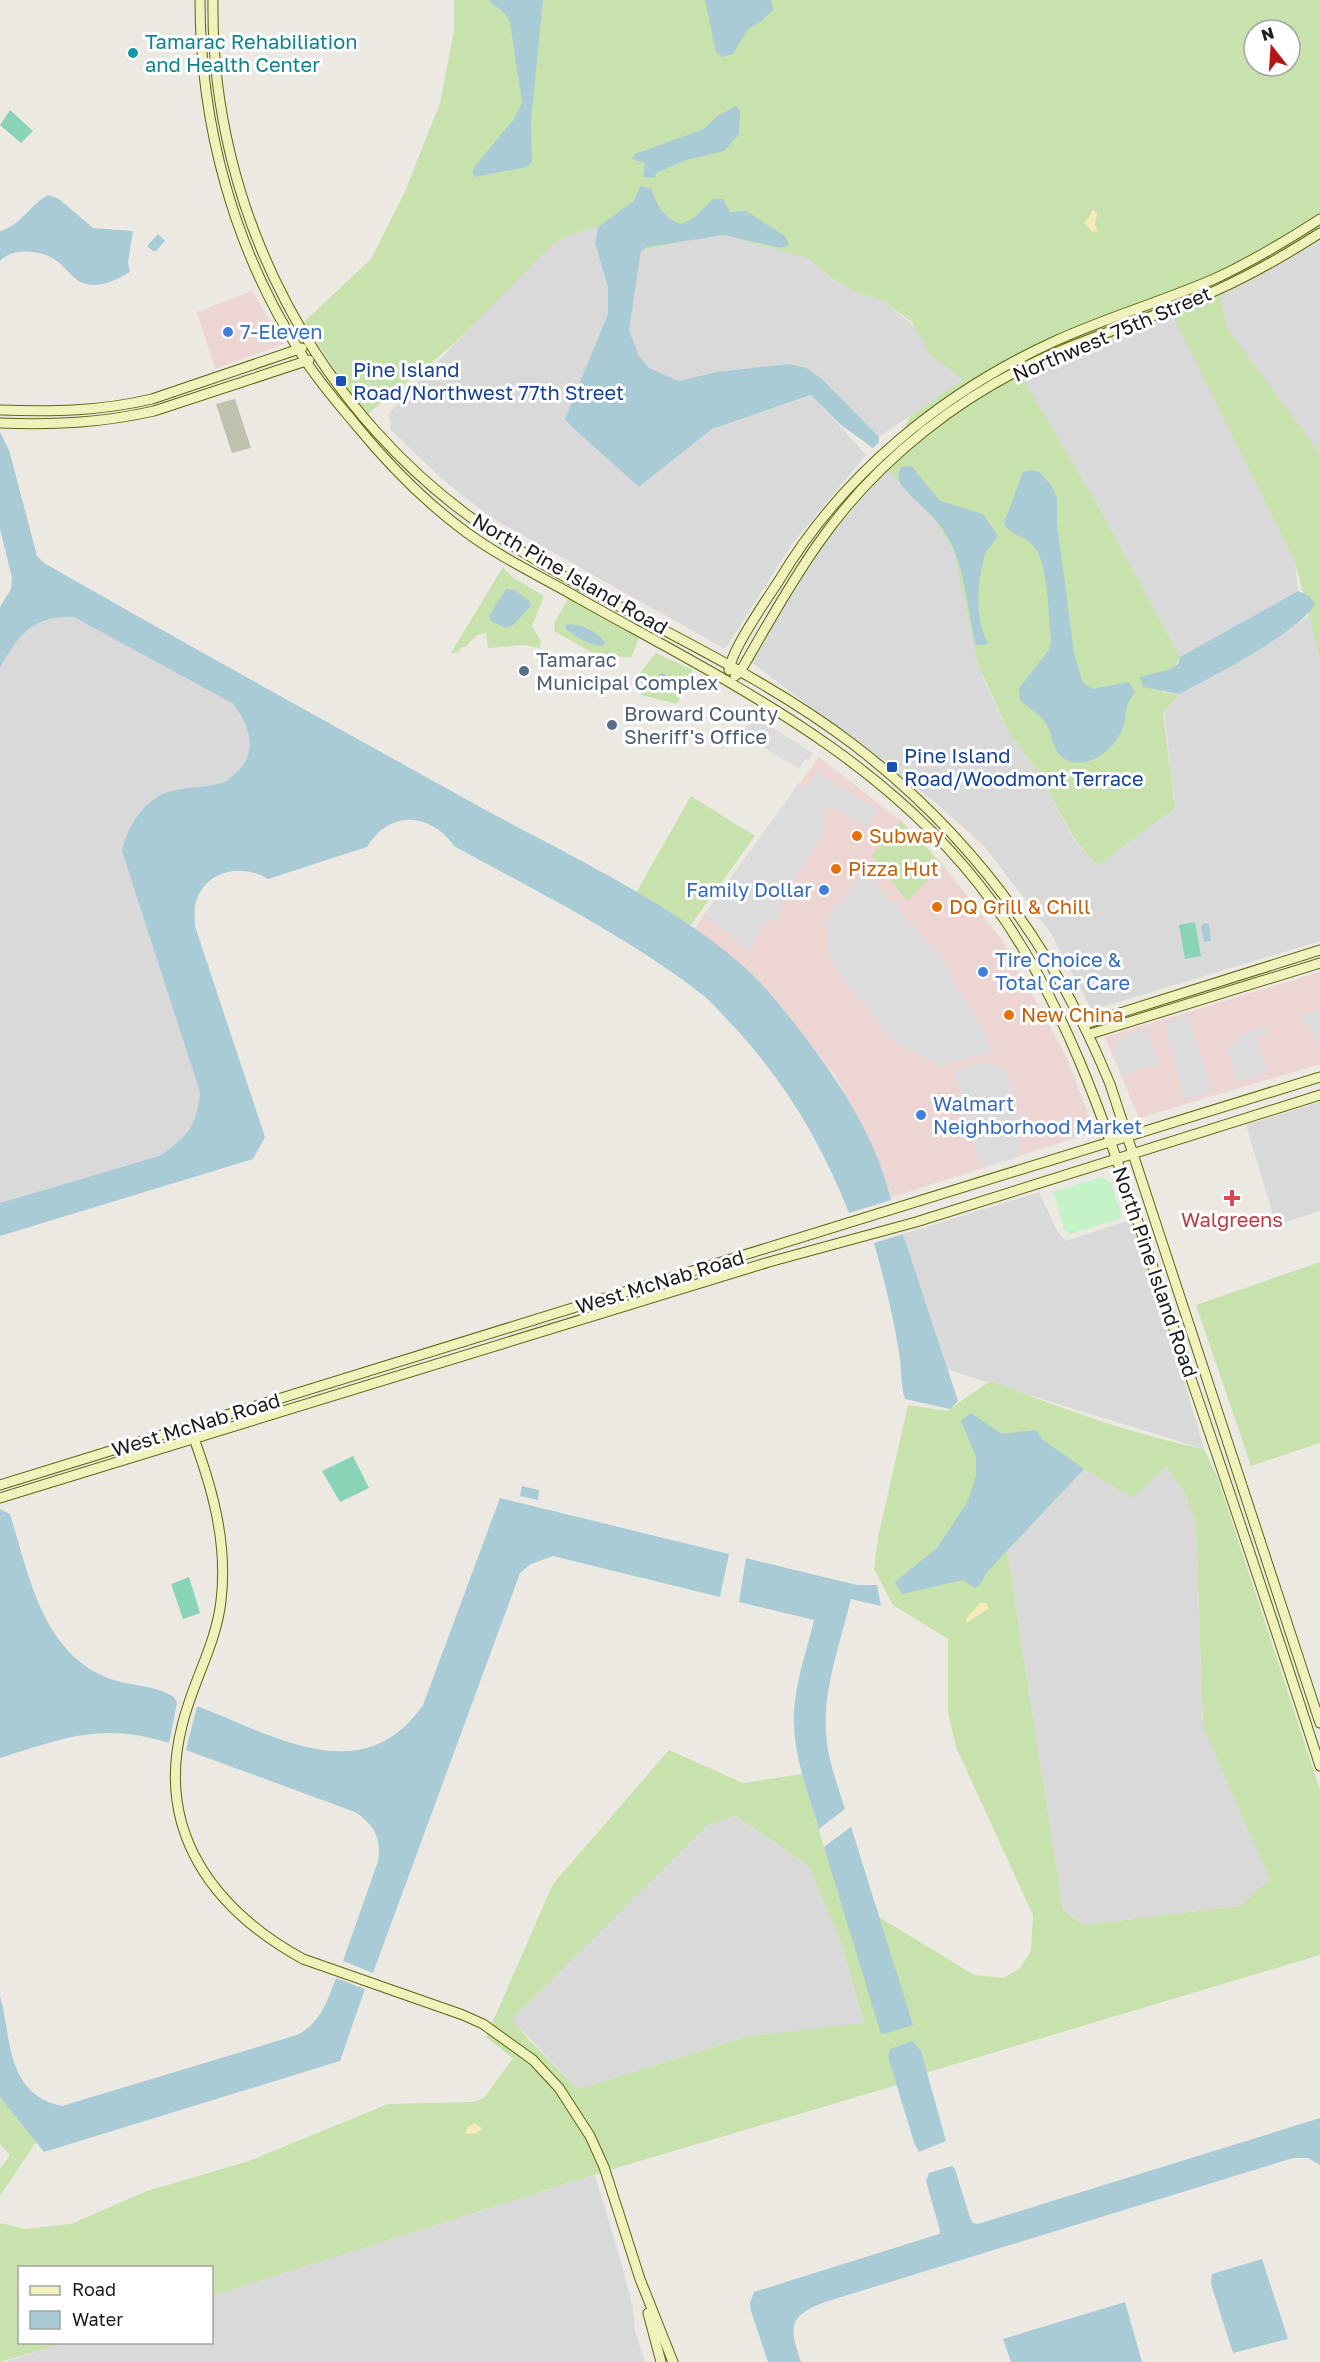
<svg xmlns="http://www.w3.org/2000/svg" width="1320" height="2362" font-family="'Golos Text',sans-serif">
  <rect width="100%" height="100%" fill="#ece9e3"/>
  <g fill="#dad9d9">
    <path d="M598,227L595,243L608,289V314L639,487L712,429L812,395L866,455L792,544L725,649L490,517L442,479L391,430L389,413L529,266L552,245L569,235Z"/>
    <path d="M724,235L781,248L808,258L825,273L853,291L883,301L925,335L933,358L964,379L879,437L822,379L788,364L716,372L679,381L649,368L639,356L629,330L641,251L685,240Z"/>
    <path d="M1320,237V455L1228,329L1219,294L1256,278Z"/>
    <path d="M1172,313L1295,562L1298,591L1180,657L1101,511L1020,374Z"/>
    <path d="M888,470L942,528L954,551L966,589L979,667L985,683L1009,732L1039,773L1072,837L1097,866L1175,808L1164,710L1179,694L1286,632L1309,615L1320,659V941L1092,1010L1050,932L984,846L934,801L751,662L828,537Z"/>
    <path d="M57,617H74L93,626L232,703L245,718L251,742L245,764L226,782L197,789L168,792L200,1092L197,1116L181,1142L159,1156L0,1203V668L16,639L35,624Z"/>
    <path d="M1320,1102V1211L1276,1225L1246,1125Z"/>
    <path d="M1039,1192L1057,1231L1066,1241L1136,1218L1204,1449L948,1370L903,1234Z"/>
    <path d="M1166,1467L1186,1495L1196,1525L1203,1727L1271,1879L1240,1906L1084,1925L1063,1910L1007,1551L1084,1469L1133,1497Z"/>
    <path d="M736,1816L809,1866L842,1946L864,2024L750,2036L578,2089L511,2019L707,1825Z"/>
    <path d="M595,2175L621,2262L633,2308L635,2331L645,2362H4L66,2343L212,2342V2296Z"/>
  </g>
  <g fill="#ecd5d3">
    <path d="M252,291L284,344L215,369L197,312Z"/>
    <path d="M819,757L901,821L943,865L1002,940L1066,1056L1092,1124L1087,1134L890,1198L871,1145L836,1077L777,1002L741,964L694,929Z"/>
    <path d="M1320,972V1064L1139,1118L1105,1037Z"/>
  </g>
  <path fill="#c0c0af" d="M235,399L251,448L232,453L216,404Z"/>
  <g fill="#c7e2ad" fill-rule="evenodd">
    <path d="M454,0H1320V237L1256,278L1219,294L1228,329L1320,454V659L1295,562L1172,314L1021,375L1101,511L1180,657L1162,692L1179,694L1163,712L1175,808L1097,866L1073,837L1039,773L1009,732L979,667L954,551L934,519L888,470L910,416L963,379L932,357L912,322L883,301L853,291L825,273L808,258L724,235L685,240L641,251L598,227L569,235L552,245L455,343L368,414L343,383L304,322L371,259L404,194L440,103L454,31ZM1254,30H1290V66H1254Z"/>
    <path d="M503,567L512,577L544,596L532,626L541,641L540,648L524,645L488,648L486,633C476,633 472,640 466,647H461L459,652L451,653Z"/>
    <path d="M570,595L640,635L631,658L591,652L554,631L555,622Z"/>
    <path d="M656,653L693,670L677,704L641,695L640,673Z"/>
    <path d="M691,796L755,836L690,926L636,893Z"/>
    <path d="M901,821L943,865L907,901L872,855Z"/>
    <path d="M1320,1262V1443L1251,1466L1196,1305Z"/>
    <path d="M990,1381C1061,1408 1129,1434 1204,1449L1218,1479L1320,1790V1955L925,2073L921,2051L888,2057L897,2085L616,2168L212,2296V2268H20V2342L66,2343L0,2362V2223L25,2229L71,2224L147,2191L249,2161L388,2104L474,2102L484,2098L513,2058L486,2037L553,1884L669,1750L743,1783L802,1774L824,1847L851,1827L879,1917L974,1975L1004,1978L1020,1968L1031,1951L1033,1915L956,1747L948,1713V1639L893,1605L874,1569L878,1537L908,1405L947,1411ZM1166,1467L1186,1495L1196,1525L1203,1727L1270,1879L1240,1906L1084,1925L1063,1910L1007,1551L1084,1469L1133,1498ZM736,1816L809,1866L842,1946L864,2023L750,2036L578,2089L528,2039L512,2019L707,1825Z"/>
    <path d="M0,2097L36,2142L0,2196V2169L10,2155L0,2144Z"/>
  </g>
  <g fill="#f7eab7">
    <path d="M1092,210L1097,213L1095,225L1098,231L1092,232L1084,222L1089,218Z"/>
    <path d="M980,1603H986L989,1608L967,1623L966,1619Z"/>
    <path d="M475,2123L483,2129L474,2134L465,2133L468,2127Z"/>
  </g>
  <path fill="#c3f3c7" d="M1102,1177L1111,1183L1121,1213L1120,1219L1070,1234L1065,1231L1053,1192Z"/>
  <g fill="#89d4b7">
    <path d="M10,110L33,131L21,143L0,125Z"/>
    <path d="M1195,922L1201,956L1185,959L1179,925Z"/>
    <path d="M353,1456L369,1488L340,1502L322,1471Z"/>
    <path d="M189,1577L200,1613L183,1619L171,1584Z"/>
  </g>
  <g fill="#dcdcdc">
    <path d="M752,715L813,753L809,760L805,759L799,769L743,735Z"/>
    <path d="M816,772L877,810L866,829L831,805L823,815L825,830L780,904L783,919L764,921L750,952L704,915L799,783L808,789Z"/>
    <path d="M864,870L941,958L995,1051L939,1066L891,1039L829,960L826,921Z"/>
    <path d="M1320,1010V1055L1309,1024H1302L1300,1016Z"/>
    <path d="M1188,1015L1212,1091L1185,1100L1166,1030L1168,1022Z"/>
    <path d="M1264,1027L1266,1035L1257,1038L1268,1073L1238,1081L1227,1046L1237,1042V1036Z"/>
    <path d="M1147,1028L1158,1064L1122,1076L1117,1065L1114,1039Z"/>
    <path d="M986,1062L1005,1068L1020,1121V1142L1016,1158L981,1168L955,1071Z"/>
  </g>
  <g fill="#a8cbd6">
    <path d="M488,0H543L531,121L532,162L527,167L475,177L472,172L476,165L514,119L522,103L510,23L506,15Z"/>
    <path d="M705,0H771L773,10L760,22L747,30L733,54L722,57L716,52Z"/>
    <path d="M736,106L740,110L739,134L724,151L686,160L656,173L655,178L643,177L645,163L632,159L635,154L704,129L716,117Z"/>
    <path d="M640,186L652,189C655,205 667,221 682,224L695,217L713,199H723L730,212L746,211L785,236L789,245L781,248L724,235L647,247L641,251L629,330L639,356L649,368L679,381L716,372L760,367L789,364L806,368L822,379L879,437V442L873,448L841,425L811,395L712,429L639,487L571,426L565,419L608,314V288L595,243L598,227L634,201Z"/>
    <path d="M48,195L59,199L93,228L133,231L128,262L130,272C118,279 101,288 86,284C73,281 67,268 57,261C43,250 12,247 0,261V231C20,226 30,205 48,195Z"/>
    <path d="M158,234L165,241L156,251H153L147,246Z"/>
    <path d="M0,432L9,450L37,556L44,563C186,644 330,724 473,803C560,851 665,899 740,963C761,981 778,1003 795,1024C836,1077 875,1134 891,1200L849,1213C822,1144 786,1083 735,1028C725,1018 715,1005 704,996C627,936 539,893 454,846C430,812 389,810 367,847L268,879C241,862 202,871 195,906C194,912 195,920 195,926L265,1137L253,1159L0,1236V1203L159,1156C187,1138 197,1126 200,1092L122,851C127,827 144,800 168,792C181,787 205,788 222,783C228,781 232,776 237,772C259,751 249,723 232,703L74,617C32,616 19,634 0,668V607L11,589L12,578L0,529Z"/>
    <path d="M911,466L940,501L983,514L997,534C996,543 988,547 985,555C977,582 974,617 988,644L976,645C966,605 966,563 942,528C930,511 912,500 900,483L898,475L901,467Z"/>
    <path d="M1031,470L1039,472L1051,485L1057,498V524L1074,653L1082,681L1092,689L1129,682L1135,692C1122,709 1128,715 1122,730C1113,752 1081,776 1059,754C1051,745 1052,730 1044,720C1038,713 1027,707 1020,700L1019,688L1049,650L1051,640C1048,615 1049,568 1035,548C1027,535 1010,537 1004,523L1023,472Z"/>
    <path d="M506,589L514,590L530,601L531,606L513,625L506,628L491,621L489,616Z"/>
    <path d="M1298,591L1309,596L1315,604C1298,633 1212,677 1179,694L1143,687L1140,677L1171,669L1178,664L1180,657Z"/>
    <path d="M567,624C580,624 598,631 605,643L603,646C590,646 574,636 565,628Z"/>
    <path d="M662,673L675,681L670,693H659V674Z"/>
    <path d="M1204,923L1209,924L1211,941L1204,942L1201,926Z"/>
    <path d="M903,1234L958,1401L950,1409L905,1399C900,1383 902,1368 899,1352C893,1315 884,1279 874,1243Z"/>
    <path d="M971,1413L1002,1434L1036,1430L1042,1439L1084,1469L988,1571L979,1586L974,1588L963,1580L902,1594L895,1582L937,1548L968,1501L976,1476V1457L961,1421Z"/>
    <path d="M522,1486L539,1490L538,1500L520,1496Z"/>
    <path d="M500,1498L729,1554L720,1597L553,1556L531,1564L520,1573L373,1973L343,1961L378,1861C382,1839 374,1824 355,1812L186,1750L197,1706C273,1735 363,1792 423,1705Z"/>
    <path d="M0,1509L10,1514C29,1575 42,1652 108,1678C128,1686 156,1685 174,1697L177,1703L169,1743C101,1722 65,1738 0,1758Z"/>
    <path d="M746,1558L857,1585H877L881,1606L851,1599C841,1641 824,1685 826,1728C826,1755 837,1783 845,1809L819,1829C807,1791 792,1751 794,1711C796,1680 807,1650 814,1620L739,1602Z"/>
    <path d="M851,1827L913,2025L884,2034H881L824,1847Z"/>
    <path d="M336,1978L365,1989L340,2061L44,2152L0,2097V1996C12,2038 5,2094 62,2106L297,2035C321,2023 327,2001 336,1978Z"/>
    <path d="M913,2041L921,2051L946,2141L919,2152L915,2145L888,2057L890,2049Z"/>
    <path d="M1320,2118V2165L1308,2158H1293L825,2302C788,2316 789,2327 801,2362H768L751,2311L750,2303L754,2292L939,2234L940,2231L926,2181L929,2173L952,2166L955,2169L970,2218L973,2223L978,2224Z"/>
    <path d="M1262,2259L1288,2339L1233,2353L1211,2284L1212,2274Z"/>
    <path d="M1125,2302L1142,2362H1011L1003,2339Z"/>
  </g>
  <g fill="none" stroke-linecap="round" stroke-linejoin="round">
    <defs>
      <g id="secondary">
        <path d="M200,0C200,125 234,250 302,355C317,380 337,402 356,425C388,464 425,502 466,532C501,558 542,577 580,599C732,684 888,758 993,903C1076,1018 1114,1153 1159,1285C1214,1445 1268,1605 1320,1766"/>
        <path d="M213,0C210,212 318,418 496,535C611,611 744,661 854,745C970,834 1055,949 1110,1084L1320,1723"/>
        <path d="M0,410C53,412 101,411 152,399L302,348"/>
        <path d="M0,423C54,425 101,423 154,411L309,360"/>
        <path d="M729,670C733,647 766,601 780,579C843,474 942,393 1053,342C1105,318 1161,302 1214,279C1251,262 1286,241 1320,219"/>
        <path d="M735,676L740,672C765,629 789,585 818,544C877,459 964,391 1060,351C1112,329 1166,313 1217,290C1253,274 1287,254 1320,233"/>
        <path d="M1085,1024L1320,950"/>
        <path d="M1090,1034L1320,963"/>
        <path d="M192,1433C212,1487 228,1542 221,1601C216,1645 192,1683 182,1726C155,1832 214,1910 303,1959L463,2015L483,2024L533,2060L559,2088L590,2136L604,2167L640,2279L673,2362"/>
        <path d="M0,1485L1320,1077"/>
        <path d="M0,1498L769,1262L916,1222L1320,1095"/>
        <path d="M648,2313L661,2362"/>
      </g>
    </defs>
    <use href="#secondary" stroke="#5c6610" stroke-width="11"/>
    <use href="#secondary" stroke="#eff2bb" stroke-width="9"/>
  </g>
  <circle fill="#0f9aa8" stroke="#fff" stroke-width="2" cx="133" cy="53" r="6"/>
  <g fill="#3f7fe0" stroke="#fff" stroke-width="2">
    <circle cx="228" cy="332" r="6"/>
    <circle cx="824" cy="890" r="6"/>
    <circle cx="983" cy="972" r="6"/>
    <circle cx="921" cy="1115" r="6"/>
  </g>
  <g fill="#1a4fb4" stroke="#fff" stroke-width="2">
    <rect x="335" y="375" width="12" height="12" rx="3"/>
    <rect x="886" y="761" width="12" height="12" rx="3"/>
  </g>
  <g fill="#5c6f8a" stroke="#fff" stroke-width="2">
    <circle cx="524" cy="671" r="6"/>
    <circle cx="612" cy="725" r="6"/>
  </g>
  <g fill="#e8710a" stroke="#fff" stroke-width="2">
    <circle cx="857" cy="836" r="6"/>
    <circle cx="836" cy="869" r="6"/>
    <circle cx="937" cy="907" r="6"/>
    <circle cx="1009" cy="1015" r="6"/>
  </g>
  <path fill="#e0444e" stroke="#fff" stroke-width="2" d="M1229 1189h6v6h6v6h-6v6h-6v-6h-6v-6h6z"/>
  <g text-anchor="middle" stroke-width="6" stroke-linejoin="round" paint-order="stroke">
    <g font-size="20" fill="#0d838f" stroke="#fff" text-anchor="start">
      <text x="145" y="49">Tamarac Rehabiliation<tspan x="145" dy="23">and Health Center</tspan></text>
    </g>
    <g font-size="20" fill="#366cbe" stroke="#fff" text-anchor="start">
      <text x="240" y="339">7-Eleven</text>
      <text x="812" y="897" text-anchor="end">Family Dollar</text>
      <text x="995" y="967">Tire Choice &amp;<tspan x="995" dy="23">Total Car Care</tspan></text>
      <text x="933" y="1111">Walmart<tspan x="933" dy="23">Neighborhood Market</tspan></text>
    </g>
    <g font-size="20" fill="#1c1c1c" stroke="#fff">
      <text transform="translate(1112 334) rotate(-23)" y="7">Northwest 75th Street</text>
      <text transform="translate(570 574) rotate(30)" y="7">North Pine Island Road</text>
      <text transform="translate(1155 1272) rotate(71)" y="7">North Pine Island Road</text>
      <text transform="translate(660 1282) rotate(-17)" y="7">West McNab Road</text>
      <text transform="translate(196 1425) rotate(-17)" y="7">West McNab Road</text>
    </g>
    <g font-size="20" fill="#164399" stroke="#fff" text-anchor="start">
      <text x="353" y="377">Pine Island<tspan x="353" dy="23">Road/Northwest 77th Street</tspan></text>
      <text x="904" y="763">Pine Island<tspan x="904" dy="23">Road/Woodmont Terrace</tspan></text>
    </g>
    <g font-size="20" fill="#4e5e75" stroke="#fff" text-anchor="start">
      <text x="536" y="667">Tamarac<tspan x="536" dy="23">Municipal Complex</tspan></text>
      <text x="624" y="721">Broward County<tspan x="624" dy="23">Sheriff's Office</tspan></text>
    </g>
    <g font-size="20" fill="#c56008" stroke="#fff" text-anchor="start">
      <text x="869" y="843">Subway</text>
      <text x="848" y="876">Pizza Hut</text>
      <text x="949" y="914">DQ Grill &amp; Chill</text>
      <text x="1021" y="1022">New China</text>
    </g>
    <g font-size="20" fill="#be3a42" stroke="#fff">
      <text x="1232" y="1227">Walgreens</text>
    </g>
  </g>
  <rect x="18" y="2266" width="195" height="78" fill="#ffffff" stroke="#a4a4a4" stroke-width="1.5"/>
  <rect x="30" y="2286" width="30" height="9" fill="#eff2bb" stroke="#a4a4a4" stroke-width="1.5"/>
  <text x="72" y="2296" font-size="18" fill="#1c1c1c">Road</text>
  <rect x="30" y="2311" width="30" height="18" fill="#a8cbd6" stroke="#a4a4a4" stroke-width="1.5"/>
  <text x="72" y="2326" font-size="18" fill="#1c1c1c">Water</text>
  <g transform="translate(1272 48) rotate(343)"><circle r="28" fill="#ffffff" stroke="#a4a4a4" stroke-width="1.5"/>
  <path d="M0-4.5L10 22L0 15L-10 22Z" fill="#b31615"/>
  <text y="-9" font-size="16" font-weight="bold" text-anchor="middle" fill="#1c1c1c">N</text>
  </g>
</svg>
